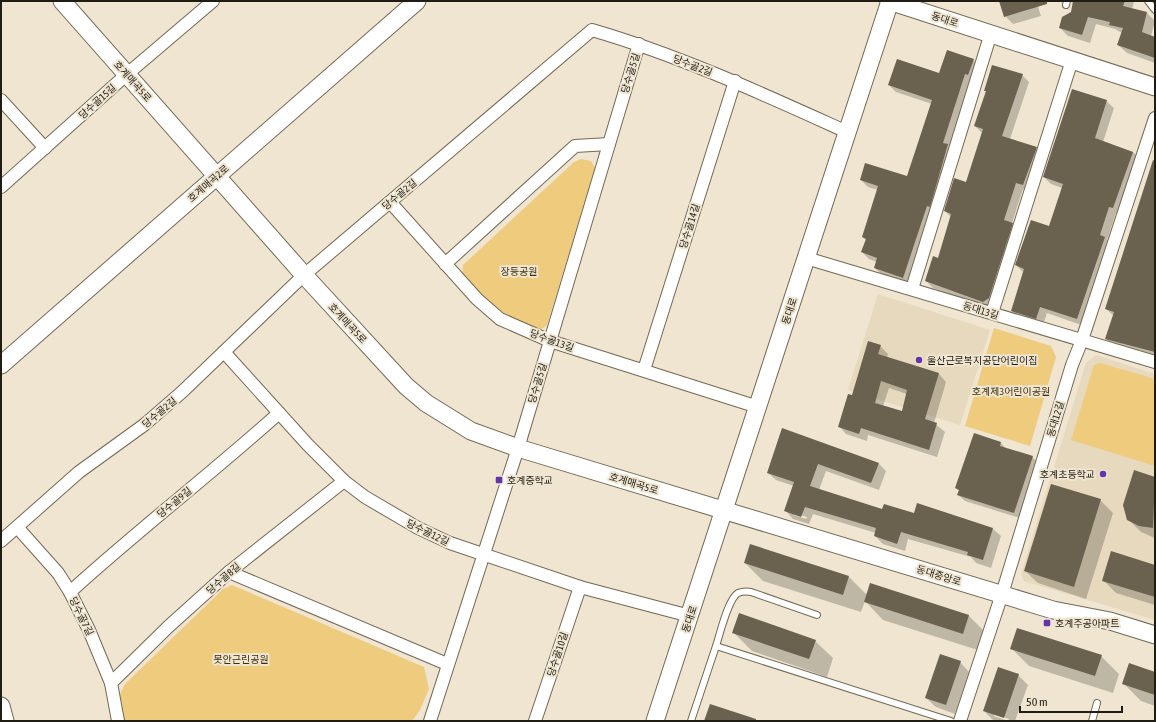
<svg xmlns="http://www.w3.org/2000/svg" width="1156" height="722" font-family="'Asap Condensed','Noto Sans KR',sans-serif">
  <rect width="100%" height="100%" fill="#efe5d0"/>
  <g fill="#e6d9bd">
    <path d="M878,294L990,330L960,425L848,390Z"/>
    <path d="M1096,355L1155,374V620L1024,581L1021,574L1086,363Z"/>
  </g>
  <g fill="#eecb7d">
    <path d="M581,159L591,161L595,168L547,325L539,331C505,318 489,302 462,278L463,265L574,162Z"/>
    <path d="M994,328L1051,346L1056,357L1030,446L965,426Z"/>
    <path d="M1100,363L1155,379V466L1071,440L1094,365Z"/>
    <path d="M232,585L424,667L429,689L420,710L412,721H124L118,698L125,684L223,589Z"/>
  </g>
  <g fill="#0003" fill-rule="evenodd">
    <path d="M1000,1H1036L1041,16L1013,24L1005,16Z"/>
    <path d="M1074,1H1134L1132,9L1147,13L1155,21L1151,36L1155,38V63L1127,53L1118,45L1122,33L1115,29L1096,24L1090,43L1068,36L1060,28L1072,12Z"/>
    <path d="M973,60L980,67L910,284L882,275L875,268L877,262L869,259L862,252L866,240L863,237L878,190L868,187L861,180L908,177L932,104L896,92L889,85L940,74Z"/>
    <path d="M1022,75L1029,82L1010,139L1036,148L1043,155L1030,191L1023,189L1012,223L1019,231L991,309L933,288L926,281L938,259L951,217L945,211L967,183L982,133L975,126Z"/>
    <path d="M1106,101L1114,108L1103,142L1133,152L1140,159L1120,215L1116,213L1107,240L1112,245L1084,326L1047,313L1043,325L1019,318L1012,311L1023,272L1016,265L1028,228L1031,221L1050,228L1062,188L1051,184L1044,177Z"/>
    <path d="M1155,170V357L1113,346L1106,339L1114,316L1106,309Z"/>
    <path d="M880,346L888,354L887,358L939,374L946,382L934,423L945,432L937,457L868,435L867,441L846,434L839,426L852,396ZM889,388L907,394L902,412L883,406Z"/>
    <path d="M782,429L878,463L886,471L879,490L826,471L819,490L883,510L993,529L1001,536L991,568L976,563L971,557L908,539L905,551L883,544L875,536L876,533L813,514L809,524L793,519L786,511L794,486L776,480L768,473ZM794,513L807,517L806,519L794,515Z"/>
    <path d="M1001,443L1006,449L1032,457L1039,463L1020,518L965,501L958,495L960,491L956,488Z"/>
    <path d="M1135,471L1155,478V538L1141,532L1128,519Z"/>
    <path d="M1100,500L1113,513L1086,599L1038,583L1025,571Z"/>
    <path d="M751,545L849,577L867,595L871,584L969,616L987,634L981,651L883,620L865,601L861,612L763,581L745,563Z"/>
    <path d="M1155,566V605L1116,593L1103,580Z"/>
    <path d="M734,633L815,641L833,658L827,677L752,651Z"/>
    <path d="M1011,648L1101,656L1119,674L1113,693L1029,666Z"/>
    <path d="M960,662L969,672L955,714L936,707L926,698Z"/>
    <path d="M1155,673V706L1141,701L1123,683Z"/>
    <path d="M1018,675L1028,685L1015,721L993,720L984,711ZM994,713L1009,719L1008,721L994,716Z"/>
  </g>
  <g fill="#6a614f" fill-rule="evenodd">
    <path d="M999,1H1047V4L1004,17Z"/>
    <path d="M1073,1H1125L1123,6L1147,12L1142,32L1155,37V58L1117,45L1123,28L1109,25L1110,22L1088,17L1082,35L1059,28L1062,17L1071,12Z"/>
    <path d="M947,50L974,59L968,75L965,74L943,143L948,144L930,207L927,206L903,278L874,268L877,258L861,252L866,239L862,237L878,186L860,180L865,163L907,176L932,100L888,85L897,59L939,73Z"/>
    <path d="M992,65L1023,74L1002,136L1037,147L1023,185L1016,183L1004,220L1013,223L989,298L983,302L925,281L933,256L938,258L951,214L944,211L954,178L966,182L983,129L974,126L986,91H984Z"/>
    <path d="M1072,89L1107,100L1095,138L1133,152L1113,208L1109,207L1100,235L1105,237L1077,319L1040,307L1036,319L1011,311L1024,269L1015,265L1031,220L1049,226L1063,184L1043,177Z"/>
    <path d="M1153,160L1155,161V352L1105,339L1114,312L1105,309Z"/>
    <path d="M868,341L881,345L878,354L939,373L925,419L937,423L929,450L861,428L859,434L838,427L848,394L852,395ZM881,381L907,390L902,411L875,403Z"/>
    <path d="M782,428L879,463L871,483L818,464L810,486L882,509L884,504L914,513L917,503L993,528L983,560L967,555L968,552L901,532L897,544L874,536L876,528L805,507L801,517L784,511L794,482L767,473Z"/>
    <path d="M974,433L1001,442L1000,446L1033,456L1014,513L957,495L959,490L955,488Z"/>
    <path d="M1134,470L1155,477L1153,528L1139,526L1127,520L1123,505Z"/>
    <path d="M1051,484L1101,499L1074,587L1024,571Z"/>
    <path d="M750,544L849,576L843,595L744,563Z"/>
    <path d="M1111,551L1155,565V597L1102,581Z"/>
    <path d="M870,583L969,615L963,634L864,602Z"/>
    <path d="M739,613L816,640L809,659L732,633Z"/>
    <path d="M1017,628L1102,655L1095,676L1010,649Z"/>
    <path d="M940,654L961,661L946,705L925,698Z"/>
    <path d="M1129,663L1155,672V695L1122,684Z"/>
    <path d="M998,667L1019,674L1004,718L983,711Z"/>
    <path d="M710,704L756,719V721H704Z"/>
  </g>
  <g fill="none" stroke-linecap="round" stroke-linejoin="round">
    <defs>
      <g id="lane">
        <path d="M1148,1L1155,10"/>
        <path d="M1066,5L1067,1"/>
        <path d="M716,646C720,634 728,599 738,593C743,591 746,591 751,592L817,615"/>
        <path d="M691,721L716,646L951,721"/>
        <path d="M1092,721L1097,703"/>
      </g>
      <g id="street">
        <path d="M1,100L45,148"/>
        <path d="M1,187L126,75L213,1"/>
        <path d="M390,202L477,299L500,319L550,341L758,407"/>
        <path d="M806,258L1155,362"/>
        <path d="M445,264L575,146L609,144"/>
        <path d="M912,289L991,33"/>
        <path d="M992,313L1072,60"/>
        <path d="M224,352L308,445L344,481L365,497L418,528L450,543L580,587L690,616"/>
        <path d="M644,370L735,81"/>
        <path d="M17,527L58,573L70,592L89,630L111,683L118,721"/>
        <path d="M1,541L79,472L144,425L182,392L304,275L592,30C681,56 763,94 847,132"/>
        <path d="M229,572L447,664"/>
        <path d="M70,592C138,530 211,474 279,413"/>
        <path d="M111,683L168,627L229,572L344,481"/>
        <path d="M430,721L518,448L639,44"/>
        <path d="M535,721L580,587"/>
        <path d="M960,721L1002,594L1072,365L1082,340L1155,118"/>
      </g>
      <g id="secondary">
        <path d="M62,1L304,275L406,386L426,403L471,431L518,448L1053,610L1110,621L1155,635"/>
        <path d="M889,1L1155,87"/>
        <path d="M1,365L417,1"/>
        <path d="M1,706L5,721"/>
        <path d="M655,721L890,1"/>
      </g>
    </defs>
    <use href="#lane" stroke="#726956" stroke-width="8"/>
    <use href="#street" stroke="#726956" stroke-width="14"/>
    <use href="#secondary" stroke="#726956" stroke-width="19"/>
    <use href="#lane" stroke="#fff" stroke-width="6"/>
    <use href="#street" stroke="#fff" stroke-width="12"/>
    <use href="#secondary" stroke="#fff" stroke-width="17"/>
  </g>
  <g fill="#6235ac" stroke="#efe5d0" stroke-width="1.5">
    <circle cx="919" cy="360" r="4"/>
    <circle cx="1103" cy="474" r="4"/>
    <rect x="495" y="476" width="8" height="8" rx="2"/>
    <rect x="1043" y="619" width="8" height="8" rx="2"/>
  </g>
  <g text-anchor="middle" stroke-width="4" stroke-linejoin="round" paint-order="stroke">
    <g font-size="10" fill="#1f1c14" stroke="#efe5d0">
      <text transform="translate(945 19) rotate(18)" y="4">동대로</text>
      <text transform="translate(693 65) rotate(21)" y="4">당수골2길</text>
      <text transform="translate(630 73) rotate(-73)" y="4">당수골5길</text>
      <text transform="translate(133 81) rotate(48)" y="4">호계매곡5로</text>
      <text transform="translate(97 101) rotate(-42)" y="4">당수골15길</text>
      <text transform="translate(208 183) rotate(-41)" y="4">호계매곡2로</text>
      <text transform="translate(399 194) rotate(-40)" y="4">당수골2길</text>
      <text transform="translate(689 226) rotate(-73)" y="4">당수골14길</text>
      <text transform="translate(981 310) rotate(17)" y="4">동대13길</text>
      <text transform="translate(789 311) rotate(-72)" y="4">동대로</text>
      <text transform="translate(348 323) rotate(47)" y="4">호계매곡5로</text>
      <text transform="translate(552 340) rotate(20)" y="4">당수골13길</text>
      <text transform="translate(537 383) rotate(-73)" y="4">당수골5길</text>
      <text transform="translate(159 412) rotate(-40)" y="4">당수골2길</text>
      <text transform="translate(1055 419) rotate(-73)" y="4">동대12길</text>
      <text transform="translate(634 483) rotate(17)" y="4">호계매곡5로</text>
      <text transform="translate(174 502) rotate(-39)" y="4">당수골9길</text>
      <text transform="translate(428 532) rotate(26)" y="4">당수골12길</text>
      <text transform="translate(939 575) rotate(17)" y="4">동대중앙로</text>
      <text transform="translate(223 578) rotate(-41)" y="4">당수골8길</text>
      <text transform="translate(82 616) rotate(64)" y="4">당수골7길</text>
      <text transform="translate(689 619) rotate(-72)" y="4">동대로</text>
      <text transform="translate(557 654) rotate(-72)" y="4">당수골10길</text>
    </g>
    <g font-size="10" fill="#3d2e0b" stroke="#efe5d0">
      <text x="519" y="275">장등공원</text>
      <text x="1011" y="395">호계제3어린이공원</text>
      <text x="241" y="663">못안근린공원</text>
    </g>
    <g font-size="10" fill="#1f1c14" stroke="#efe5d0" text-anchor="start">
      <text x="927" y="364">울산근로복지공단어린이집</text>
      <text x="1095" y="478" text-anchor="end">호계초등학교</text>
      <text x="507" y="484">호계중학교</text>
      <text x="1055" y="627">호계주공아파트</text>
    </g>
  </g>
  <rect width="1156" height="722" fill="none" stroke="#1f1c14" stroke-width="4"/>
  <path d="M1020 706v6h102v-6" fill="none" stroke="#1f1c14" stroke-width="2"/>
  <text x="1026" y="706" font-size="12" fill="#1f1c14" stroke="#efe5d0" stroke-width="3" paint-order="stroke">50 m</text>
</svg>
